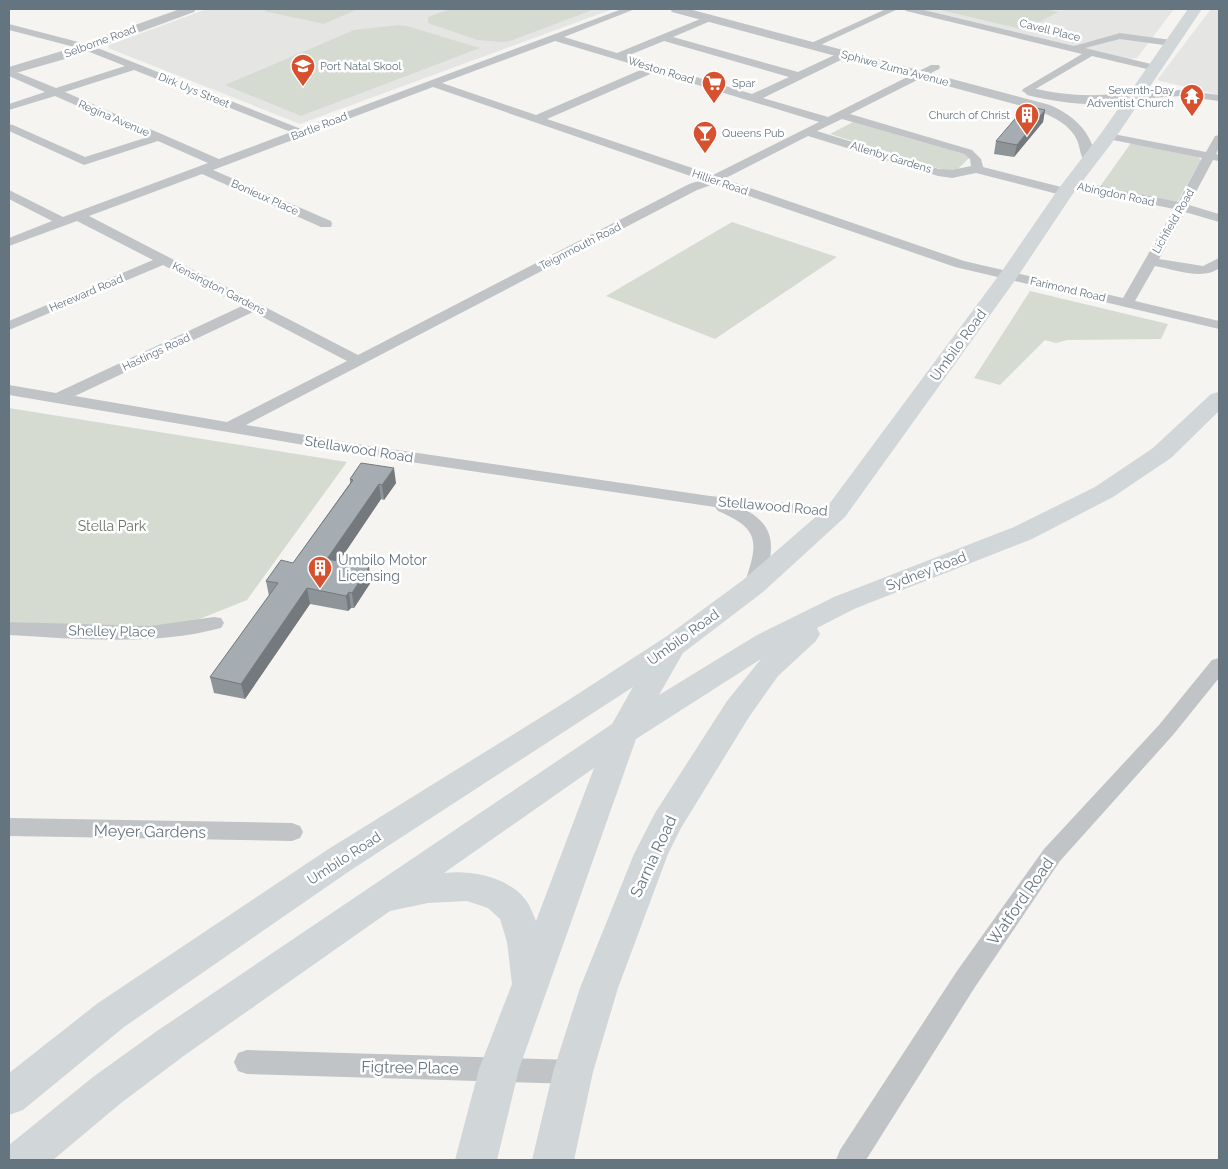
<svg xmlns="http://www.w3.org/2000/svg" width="1228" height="1169" font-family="Raleway,sans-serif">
  <rect width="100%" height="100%" fill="#f5f4f1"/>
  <g fill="#e5e6e4">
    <path d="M207,9H613L300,124L108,48L109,45Z"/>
    <path d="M921,9H1174L1137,58L1127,59Z"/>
    <path d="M1211,9H1219V95L1157,80Z"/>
  </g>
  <g fill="#d6dbd2">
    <path d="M269,9H358L324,24L264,11Z"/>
    <path d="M450,9H595L510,41L502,42L477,40L428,23V18L430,16Z"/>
    <path d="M936,9H1045L1058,12L1025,30Z"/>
    <path d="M398,25L407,26L480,48L301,116L225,85L354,30Z"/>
    <path d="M853,122L964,154L969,158L957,170L947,171L830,134Z"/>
    <path d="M1131,143L1198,157L1201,160L1176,204L1099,188Z"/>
    <path d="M732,222L837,257L715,339L606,296Z"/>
    <path d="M1030,291L1168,324L1161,339L1067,340L1056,343L1045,340L1000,385L974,378Z"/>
    <path d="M9,408L347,462L247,600L187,624L154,629L9,622Z"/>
  </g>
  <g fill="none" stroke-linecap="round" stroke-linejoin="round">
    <g fill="#c0c4c7" fill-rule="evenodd">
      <path d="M622,9H635L564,37L617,53L710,15L715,18L713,20L673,37L798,72L841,52H849V56L763,98L828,117L931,65H939L940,67L939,69L850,114L972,150L981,159L983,167L1069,189L1071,192L1069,195L1065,196L976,173L952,178L938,176L808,136L724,179L964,261L1123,298L1174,209L1071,188L1065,184L1071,180L1178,202L1202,158L1108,139L1102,136L1108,133L1206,152L1215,136L1219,135V148L1216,154L1219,155V161L1213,160L1189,205L1219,214V222L1185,212L1159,259L1203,266L1219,258V268C1204,281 1173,269 1155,266L1135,301L1219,321V329L955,267L714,184L697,190L246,425L363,445L710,496L842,508L845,512L842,516L836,517L744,509C771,523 775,540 768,568C766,576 764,584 760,590L753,592L746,590L744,586C757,544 763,530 718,511L715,507L363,455L9,395V385L56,393L242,306L163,265L9,330V321L153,260L77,221L9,246V238L52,221L9,199V190L63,217L208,163L158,141L84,165L9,131V124L13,125L85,157L148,137L55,96L9,110V104L45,92L9,76V69L56,88L125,66L82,49L9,30V24L90,45L301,129ZM555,41L645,68L536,115L442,83ZM664,41L789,77L752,94L627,56ZM134,70L291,132L219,159L65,92ZM655,72L819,122L713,175L547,119ZM433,87L702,180L689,184L358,355L89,216L202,174L321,227H331L332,224L331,221L213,170ZM842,119L964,154L970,159L971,166L952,170L939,169L817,131ZM253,312L347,361L227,422L75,396Z"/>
      <path d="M886,9H898L816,47L812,48L807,45Z"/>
      <path d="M904,9H920L1074,46L1120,33L1171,40L1176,43L1171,46L1120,39L1085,48L1159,66L1160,68L1155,71L1092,56L1027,94L1022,91L1023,89L1082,54L906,11Z"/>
      <path d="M1181,90L1219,95V101L1181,96L1135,99L1130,96L1135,93Z"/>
      <path d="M214,617L221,618L224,623L221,628C153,646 79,639 9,635V622L150,626Z"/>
      <path d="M1219,658V678L1173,735L1060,861L975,987L866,1160H836L840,1150L957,971L1044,849L1159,725L1212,660Z"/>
      <path d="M9,818L292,823L300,826L303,832L300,838L292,841L9,836Z"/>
      <path d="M247,1050L573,1060L582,1063L586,1072L582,1081L573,1084L247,1074L238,1071L234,1062L238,1053Z"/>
    </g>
    <g fill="#c0c4c7" fill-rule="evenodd">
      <path d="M180,9H196L194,12L72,57L9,75V67L62,51Z"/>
      <path d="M670,9H689L1050,105C1076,117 1090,131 1097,159L1095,162H1085C1080,156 1080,147 1077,140C1070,125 1055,118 1040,111L672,12Z"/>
      <path d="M1032,88C1058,94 1085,97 1112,94C1121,94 1136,89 1142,96L1140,99C1103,108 1063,104 1027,95L1025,92L1027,89Z"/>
    </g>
    <path fill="#d1d6d9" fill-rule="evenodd" d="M1188,9H1202L1114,140L1072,195L1016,279L845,517L763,592L683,653L659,695L757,635L834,597L1014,527L1095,487L1153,448L1211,394L1219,392V411L1171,458L1113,497L1032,539L854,609L817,628L820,634L816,641L778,676L749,717L681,828L668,854L618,988L593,1072L574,1160H532L553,1072L580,988L634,854L655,813L727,701L761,659L636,739L519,1069L497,1160H455L479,1069L512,984L507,942L500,919L488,908L467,901L428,903L390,911L185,1055L121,1103L53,1160H9V1145L93,1077L157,1031L612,724L633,687L351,870L124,1027L23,1110L9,1115V1073L98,1003L327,850L567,701L667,636L743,580L827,507L1002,271L1059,188L1102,132ZM594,768L536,921C533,914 530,905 525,899C507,877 472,870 444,873Z"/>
  </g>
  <g fill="#8e9599">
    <path d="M1045,110L1043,122L1014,157L994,154L996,141Z"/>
    <path d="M350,479L396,483L384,500L381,499L339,561L369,567L371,582L354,608H351L348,611L310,604L245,699L214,693L210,677L269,596L266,581L293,563L350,483Z"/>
  </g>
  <g fill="#74797d">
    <path d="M1045,110L1043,122L1014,157L1017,145Z"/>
    <path d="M394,468L396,483L384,500L382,485Z"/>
    <path d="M379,484L381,499L330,575L327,559Z"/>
    <path d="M369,567L371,582L354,608L352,593Z"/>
    <path d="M307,588L310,604L245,699L241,684Z"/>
    <path d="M349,592L351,608L348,611L346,596Z"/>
  </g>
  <g fill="#a5adb2" stroke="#74797d">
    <path d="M1026,106L1045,110L1017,145L996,141Z"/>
    <path d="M361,463L394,468L382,485L379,484L327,559L369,567L352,593L349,592L346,596L307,588L241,684L210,677L278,583L266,581L281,560L293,563L353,480L350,479Z"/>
  </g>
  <defs>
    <symbol id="school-pin" viewBox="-11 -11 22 30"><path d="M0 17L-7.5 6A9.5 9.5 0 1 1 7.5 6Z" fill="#d8512e" stroke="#fff"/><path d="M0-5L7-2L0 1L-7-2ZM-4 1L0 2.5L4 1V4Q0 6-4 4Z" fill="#fff"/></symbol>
    <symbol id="supermarket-pin" viewBox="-11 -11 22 30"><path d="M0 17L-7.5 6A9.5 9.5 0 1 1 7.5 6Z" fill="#d8512e" stroke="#fff"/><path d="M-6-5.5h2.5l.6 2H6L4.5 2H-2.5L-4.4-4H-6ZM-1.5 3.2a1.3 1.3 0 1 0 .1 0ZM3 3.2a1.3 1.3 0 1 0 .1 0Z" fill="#fff"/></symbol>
    <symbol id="temple-pin" viewBox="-11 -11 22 30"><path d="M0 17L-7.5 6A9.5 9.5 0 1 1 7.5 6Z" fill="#d8512e" stroke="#fff"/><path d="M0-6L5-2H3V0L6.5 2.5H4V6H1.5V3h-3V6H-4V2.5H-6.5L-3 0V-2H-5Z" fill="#fff"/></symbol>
    <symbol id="building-pin" viewBox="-11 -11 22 30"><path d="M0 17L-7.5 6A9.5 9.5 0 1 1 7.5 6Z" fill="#d8512e" stroke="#fff"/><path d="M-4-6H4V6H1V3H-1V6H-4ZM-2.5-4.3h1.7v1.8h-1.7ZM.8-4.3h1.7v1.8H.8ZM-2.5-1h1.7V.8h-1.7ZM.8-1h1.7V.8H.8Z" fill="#fff"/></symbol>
    <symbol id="bar-pin" viewBox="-11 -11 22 30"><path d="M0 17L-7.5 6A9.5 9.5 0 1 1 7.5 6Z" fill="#d8512e" stroke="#fff"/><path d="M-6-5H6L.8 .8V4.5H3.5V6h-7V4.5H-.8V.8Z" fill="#fff"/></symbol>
  </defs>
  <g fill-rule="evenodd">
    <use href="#school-pin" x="289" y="52" width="28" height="38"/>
    <use href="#supermarket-pin" x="700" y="69" width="28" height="38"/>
    <use href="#temple-pin" x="1178" y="82" width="28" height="38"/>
    <use href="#building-pin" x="1013" y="101" width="28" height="38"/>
    <use href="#bar-pin" x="691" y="119" width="28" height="38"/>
    <use href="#building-pin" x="306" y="554" width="28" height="38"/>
  </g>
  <g text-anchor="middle" stroke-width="5" stroke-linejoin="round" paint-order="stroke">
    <g font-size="11" fill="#657580" stroke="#fff">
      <text transform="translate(1050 30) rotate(14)" y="4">Cavell Place</text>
      <text transform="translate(100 41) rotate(-20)" y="4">Selborne Road</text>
      <text transform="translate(895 68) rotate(15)" y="4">Sphiwe Zuma Avenue</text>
      <text transform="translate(661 70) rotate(17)" y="4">Weston Road</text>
      <text transform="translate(194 90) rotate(22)" y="4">Dirk Uys Street</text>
      <text transform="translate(114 118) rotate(23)" y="4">Regina Avenue</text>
      <text transform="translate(319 126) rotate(-21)" y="4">Bartle Road</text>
      <text transform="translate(891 157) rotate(17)" y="4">Allenby Gardens</text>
      <text transform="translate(720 182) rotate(19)" y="4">Hillier Road</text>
      <text transform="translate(1116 194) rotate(12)" y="4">Abingdon Road</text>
      <text transform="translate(265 197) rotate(24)" y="4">Bonieux Place</text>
      <text transform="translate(1173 221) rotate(-60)" y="4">Lichfield Road</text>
      <text transform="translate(580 246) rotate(-27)" y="4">Teignmouth Road</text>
      <text transform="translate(219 288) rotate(27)" y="4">Kensington Gardens</text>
      <text transform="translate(1068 289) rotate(13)" y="4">Farimond Road</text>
      <text transform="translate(86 293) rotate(-23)" y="4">Hereward Road</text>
      <text transform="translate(156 352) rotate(-25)" y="4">Hastings Road</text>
    </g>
    <g font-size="11" fill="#657580" stroke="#fff" text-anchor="start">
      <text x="320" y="70">Port Natal Skool</text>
      <text x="732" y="87">Spar</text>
      <text x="1174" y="94" text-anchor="end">Seventh-Day<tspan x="1174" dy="13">Adventist Church</tspan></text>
      <text x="1010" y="119" text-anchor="end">Church of Christ</text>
      <text x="722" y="137">Queens Pub</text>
    </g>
    <g font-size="14" fill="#657580" stroke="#fff">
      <text transform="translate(958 345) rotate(-54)" y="5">Umbilo Road</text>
      <text transform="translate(359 449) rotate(9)" y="5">Stellawood Road</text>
      <text transform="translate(773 506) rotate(5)" y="5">Stellawood Road</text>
      <text transform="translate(926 571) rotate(-21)" y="5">Sydney Road</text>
      <text transform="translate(112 631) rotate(1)" y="5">Shelley Place</text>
      <text transform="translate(683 637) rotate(-36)" y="5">Umbilo Road</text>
      <text transform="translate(344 858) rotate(-33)" y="5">Umbilo Road</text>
    </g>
    <g font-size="14" fill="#687864" stroke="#fff">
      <text x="112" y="531">Stella Park</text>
    </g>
    <g font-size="14" fill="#657580" stroke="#fff" text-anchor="start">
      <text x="338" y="565">Umbilo Motor<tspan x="338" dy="16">Licensing</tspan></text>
    </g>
    <g font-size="16" fill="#657580" stroke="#fff">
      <text transform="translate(150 831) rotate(1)" y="6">Meyer Gardens</text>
      <text transform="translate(653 856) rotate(-65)" y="6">Sarnia Road</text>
      <text transform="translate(1020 901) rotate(-55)" y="6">Watford Road</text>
      <text transform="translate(410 1067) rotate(1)" y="6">Figtree Place</text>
    </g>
  </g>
  <rect width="1228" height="1169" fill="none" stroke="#657580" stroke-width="20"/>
</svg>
